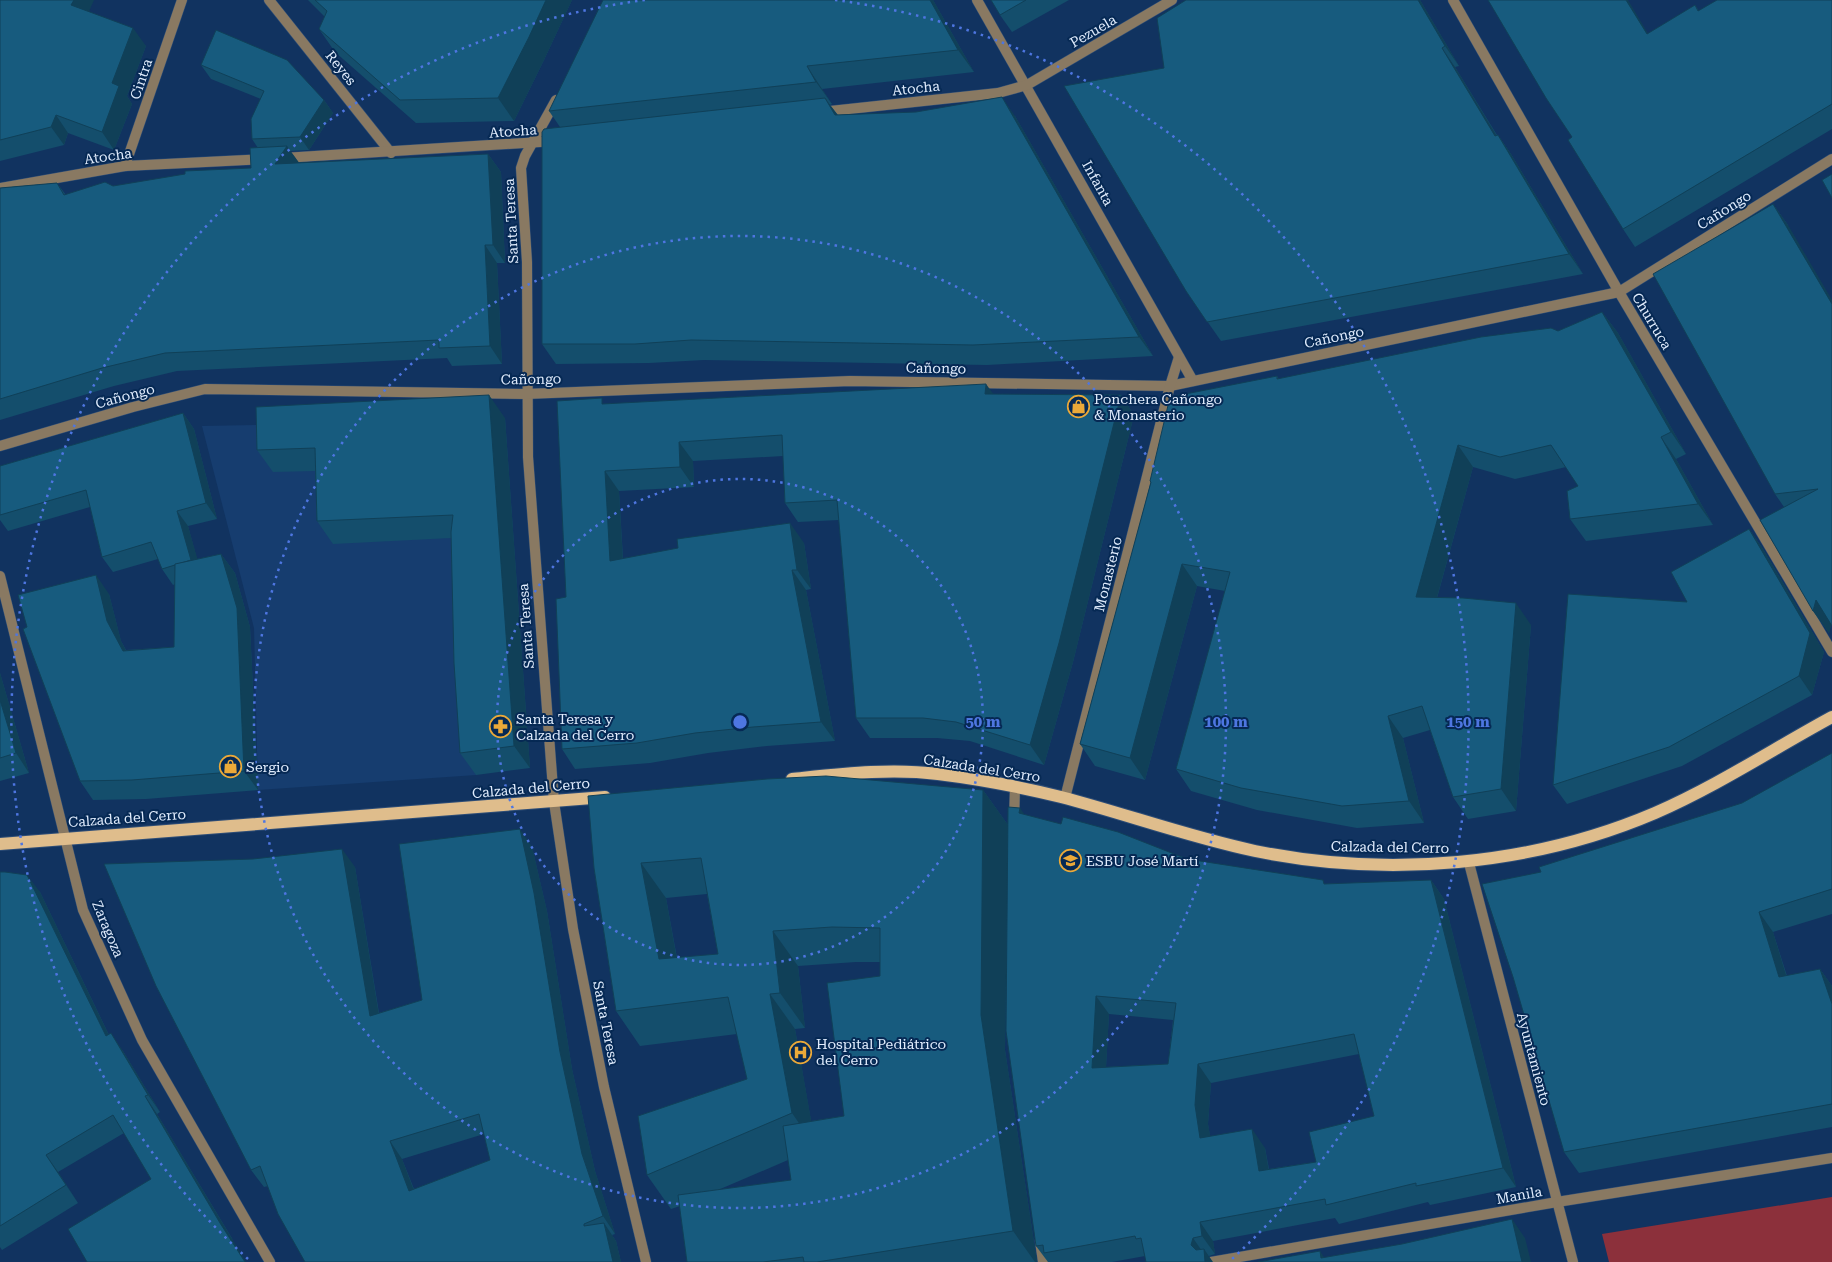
<svg xmlns="http://www.w3.org/2000/svg" width="1832" height="1262" font-family="'Roboto Serif',serif">
  <rect width="100%" height="100%" fill="#113360"/>
  <path fill="#163d6f" d="M464,421L470,685L476,775L258,790L254,628L202,426Z"/>
  <path fill="#8c303b" d="M1832,1197V1262H1609L1602,1234Z"/>
  <g fill="none" stroke-linecap="round" stroke-linejoin="round">
    <defs>
      <g id="street">
        <path d="M269,0L391,153"/>
        <path d="M977,0L1193,381"/>
        <path d="M1453,0L1619,292L1832,652"/>
        <path d="M556,100L525,156L521,168L527,262L528,457L554,802L573,929L604,1087L646,1262"/>
        <path d="M821,112L998,93L1027,85L1172,0"/>
        <path d="M283,158L556,141"/>
        <path d="M125,166L182,0"/>
        <path d="M0,188L125,166L264,159"/>
        <path d="M0,446L133,407L205,389L526,394L850,381L1170,386L1619,292L1832,159"/>
        <path d="M0,576L83,910L142,1040L270,1262"/>
        <path d="M1065,798L1170,386L1179,357"/>
        <path d="M1014,821L1015,787"/>
        <path d="M1469,863L1573,1262"/>
        <path d="M1040,1241L1043,1262"/>
        <path d="M1211,1262L1557,1202L1832,1158"/>
      </g>
      <g id="primary">
        <path d="M792,779C841,774 889,768 938,774C979,779 1021,787 1061,797C1126,814 1189,837 1255,851C1387,878 1531,866 1655,813C1717,786 1773,749 1832,717"/>
        <path d="M0,844L605,797"/>
      </g>
    </defs>
    <use href="#street" stroke="#2e4d76" stroke-width="11"/>
    <use href="#primary" stroke="#2e4d76" stroke-width="14"/>
    <use href="#street" stroke="#897962" stroke-width="10"/>
    <use href="#primary" stroke="#dfbd8c" stroke-width="12"/>
  </g>
  <g fill="#144e6c" fill-rule="evenodd">
    <path d="M0,0L89,12L146,46L127,96L132,104L114,150L68,133L64,145L0,161Z"/>
    <path d="M308,0H572L544,60L514,121L416,123L335,52L319,29L325,17Z"/>
    <path d="M933,0L974,72L822,89L832,104L830,105L838,115L1015,116L1153,356L987,365L704,360L649,363L556,364L542,344L560,127L549,111Z"/>
    <path d="M991,0H1069L1012,32L1000,15Z"/>
    <path d="M1420,0L1459,66L1455,67L1497,135H1498L1511,154L1583,274L1221,341L1186,291L1164,68Z"/>
    <path d="M1832,0V129L1635,247L1623,229L1572,137L1648,34L1695,5L1699,11Z"/>
    <path d="M201,65L324,100L333,113L309,150L290,151L299,163L488,154L501,172L505,263H497L502,364L452,366L447,358L177,371L114,386L0,420V188L57,183L66,195L113,186L251,168L258,148L252,139L261,99L211,79Z"/>
    <path d="M1773,204L1788,225L1831,624L1829,633L1813,611L1784,507L1775,494Z"/>
    <path d="M1602,312L1618,333L1686,454L1676,459L1713,525L1586,541L1570,519L1578,486L1566,467L1515,479L1473,467L1437,598L1531,625L1516,811L1468,819L1453,797L1430,730L1403,738L1424,823L1357,828L1257,810L1191,791L1176,769L1225,591L1197,586L1145,780L1095,766L1080,744L1151,483L1150,481L1277,376L1279,379L1558,331Z"/>
    <path d="M994,394L1121,395L1134,415L1073,662L1044,765L970,741L937,738H870L856,718L839,520L798,522L785,503L783,456L693,461L694,487L619,491L623,558L804,543L811,589L806,590L835,741L767,746L708,753L650,763L575,769L562,749L566,597L605,404Z"/>
    <path d="M183,413L194,429L217,519L188,526L197,559L221,554L235,573L250,627L258,790L146,799L93,800L80,781L109,594L121,641L126,650L174,647L175,584L173,585L162,569L158,559L113,572L102,557L90,507L8,531L0,520V466Z"/>
    <path d="M505,418L530,768L476,775L460,753L451,538L333,544L317,521L315,471L273,472L257,450Z"/>
    <path d="M1749,529L1763,549L1824,652L1812,695L1682,766L1567,804L1553,785L1687,602Z"/>
    <path d="M0,673L29,773L0,781Z"/>
    <path d="M1832,753V914L1773,932L1787,976L1820,969L1832,986V1127L1579,1173L1564,1152L1742,803Z"/>
    <path d="M983,790L1008,825L1005,1050L1037,1262H687L680,1206L671,1209L647,1175L747,1079L737,1034L640,1046L616,1011L594,868ZM707,894L718,954L677,958L666,898ZM856,962H880V976L844,1116L811,1121L795,1029L805,1028L798,966ZM788,1160L791,1180L718,1190Z"/>
    <path d="M1024,815L1187,859L1326,884L1431,880L1444,899L1516,1187L1430,1205L1428,1202L1339,1224L1335,1218L1213,1241L1215,1254L1209,1256H1145L1112,1262H1048L1036,1246ZM1109,1014L1173,1020L1168,1064L1106,1067ZM1359,1054L1374,1116L1316,1162L1269,1169L1265,1148L1210,1136L1208,1124L1211,1083Z"/>
    <path d="M532,847L547,911L572,1069L595,1171L615,1234L612,1235L616,1241L621,1262H305L268,1186L264,1187L251,1170L355,867L379,1013L422,1000ZM484,1134L490,1160L414,1189L402,1159Z"/>
    <path d="M0,872L40,892L109,1035L123,1051L160,1112L157,1114L233,1240L151,1179L124,1133L58,1172L78,1203L2,1250L0,1247Z"/>
  </g>
  <g fill="#104058">
    <path d="M74,0H94L84,23L71,5Z"/>
    <path d="M546,0H572L544,60L514,121L498,98Z"/>
    <path d="M930,0H933L974,72L958,50Z"/>
    <path d="M1418,0H1420L1459,66L1445,46Z"/>
    <path d="M1626,0H1628L1659,52L1647,34Z"/>
    <path d="M133,28L146,46L127,96L132,104L114,150L102,132L112,83Z"/>
    <path d="M1442,48L1455,67L1509,156L1495,136Z"/>
    <path d="M807,66L822,89L832,104L816,82Z"/>
    <path d="M1002,97L1015,116L1153,356L1139,337Z"/>
    <path d="M825,98L839,117L835,115Z"/>
    <path d="M324,100L333,113L309,150L300,137Z"/>
    <path d="M56,115L68,133L64,145L51,127Z"/>
    <path d="M1498,135L1511,154L1583,274L1569,254Z"/>
    <path d="M287,146L300,164H275Z"/>
    <path d="M488,154L501,172L505,263L493,245Z"/>
    <path d="M1773,204L1788,225L1832,300V304Z"/>
    <path d="M485,245L497,263L502,364L490,346Z"/>
    <path d="M1602,312L1618,333L1686,454L1671,432Z"/>
    <path d="M986,384L1000,403L985,394Z"/>
    <path d="M489,395L505,418L530,768L514,746Z"/>
    <path d="M1121,395L1134,415L1073,662L1044,765L1030,745Z"/>
    <path d="M183,413L194,429L217,519L206,503Z"/>
    <path d="M1661,437L1676,459L1713,525L1698,504Z"/>
    <path d="M679,442L693,461L694,487L680,467Z"/>
    <path d="M1458,445L1473,467L1431,619L1416,597Z"/>
    <path d="M605,471L619,491L624,580L610,561Z"/>
    <path d="M177,511L188,526L202,575L191,560Z"/>
    <path d="M790,523L804,543L811,589L797,570Z"/>
    <path d="M1749,529L1763,549L1824,652L1812,695L1799,676Z"/>
    <path d="M221,554L235,573L250,627L258,790L244,771Z"/>
    <path d="M1182,564L1197,586L1145,780L1130,758Z"/>
    <path d="M792,570L806,590L835,741L821,722Z"/>
    <path d="M96,575L109,594L121,641L136,670L123,651L107,621Z"/>
    <path d="M1816,600L1832,622L1829,633L1813,611Z"/>
    <path d="M1516,603L1531,625L1516,811L1501,789Z"/>
    <path d="M0,673L29,773L16,753L0,700Z"/>
    <path d="M1388,716L1403,738L1424,823L1409,801Z"/>
    <path d="M983,790L1008,825L1005,1050L1037,1262H1035L1013,1231L981,1015Z"/>
    <path d="M1020,808L1033,827L1019,813Z"/>
    <path d="M520,829L532,847L547,911L572,1069L595,1171L615,1234L603,1216L582,1154L560,1052Z"/>
    <path d="M342,849L355,867L382,1034L370,1016Z"/>
    <path d="M641,863L666,898L683,994L659,959Z"/>
    <path d="M27,875L40,892L118,1054L106,1036Z"/>
    <path d="M1431,880L1444,899L1516,1187L1503,1168Z"/>
    <path d="M1759,912L1773,932L1793,998L1779,977Z"/>
    <path d="M773,931L798,966L805,1028L780,993Z"/>
    <path d="M1820,969L1832,986V1004Z"/>
    <path d="M770,994L795,1029L816,1148L792,1113Z"/>
    <path d="M1096,996L1109,1014L1105,1086L1092,1068Z"/>
    <path d="M111,1033L123,1051L160,1112L148,1095Z"/>
    <path d="M1198,1064L1211,1083L1208,1124L1214,1156L1200,1138L1195,1105Z"/>
    <path d="M145,1096L157,1114L246,1262H245L220,1223Z"/>
    <path d="M1252,1129L1265,1148L1272,1190L1259,1171Z"/>
    <path d="M390,1141L402,1159L421,1209L409,1191Z"/>
    <path d="M46,1155L58,1172L78,1203Z"/>
    <path d="M1512,1219L1525,1238L1531,1262H1522Z"/>
    <path d="M1200,1222L1213,1241L1215,1254L1202,1236Z"/>
    <path d="M604,1223L616,1241L621,1262H613Z"/>
    <path d="M1193,1238L1204,1254V1249L1213,1262H1205L1191,1245Z"/>
    <path d="M1320,1251L1327,1262L1321,1258Z"/>
  </g>
  <g fill="#175b7e" stroke="#104058" fill-rule="evenodd">
    <path d="M0,0H74L71,5L133,28L112,83L119,86L102,132L56,115L51,127L0,140Z"/>
    <path d="M315,0H546L529,37L498,98L400,100L319,29L327,11Z"/>
    <path d="M603,0H930L958,50L807,66L816,82L549,111Z"/>
    <path d="M991,0H1026L1000,15Z"/>
    <path d="M1186,0H1418L1445,46L1442,48L1495,136L1498,135L1569,254L1207,322L1186,291L1064,86L1164,68L1157,18Z"/>
    <path d="M1488,0H1626L1647,34L1695,5L1698,11L1717,0H1832V104L1623,229L1568,140L1572,137L1546,98Z"/>
    <path d="M216,30L287,60L324,100L300,137L252,139L251,119L264,91L201,65Z"/>
    <path d="M1002,97L1139,337L973,345L691,340L635,344H542V132L544,129L825,98L835,115L916,112Z"/>
    <path d="M287,146L275,164L488,154L493,245H485L490,346L439,348V340L165,353L102,368L0,399V188L57,183L64,195L105,182L113,186L185,174V171L251,168L250,148Z"/>
    <path d="M1832,174V198L1822,180Z"/>
    <path d="M1773,204L1832,304V626L1816,600L1813,611L1760,520L1818,489L1775,494L1653,274Z"/>
    <path d="M1602,312L1671,432L1661,437L1698,504L1570,519L1567,491L1578,486L1551,445L1500,457L1458,445L1416,597L1463,598L1516,603L1501,789L1453,797L1422,706L1388,716L1409,801L1342,806L1241,788L1176,769L1230,572L1182,564L1130,758L1080,744L1151,482L1150,481L1170,397L1277,376V379L1481,337L1551,328L1558,331Z"/>
    <path d="M986,384L985,394L1121,395L1059,643L1030,745L956,722L923,718H856L837,500L785,503L782,435L679,442L680,467L605,471L610,561L678,548L677,539L790,523L797,570H792L821,722L753,727L695,733L637,743L562,749L556,599L566,597L557,401L602,398V404Z"/>
    <path d="M489,395L514,746L460,753L454,663L451,532L453,515L317,521L315,448L257,450L256,407Z"/>
    <path d="M183,413L206,503L177,511L191,560L162,569L151,542L102,557L86,490L0,515V466Z"/>
    <path d="M1749,529L1810,633L1799,676L1669,747L1553,785L1568,594L1687,602L1671,572Z"/>
    <path d="M221,554L237,608L244,771L132,780L80,781L23,629L27,627L18,595L96,575L107,621L123,651L174,647L175,564Z"/>
    <path d="M0,700L16,753L0,758Z"/>
    <path d="M1832,753V889L1759,912L1779,977L1820,969L1832,1004V1104L1564,1152L1513,977L1482,884L1541,872L1539,867L1742,803Z"/>
    <path d="M826,776L983,790L981,1015L1013,1231L817,1262H804L803,1257L763,1262H687L678,1195L791,1180L783,1126L844,1116L827,983L880,976V928L832,927L773,931L780,993L770,994L792,1113L647,1175L638,1116L747,1079L728,997L616,1011L594,868L588,796L767,779ZM701,858L718,954L659,959L641,863Z"/>
    <path d="M1008,807L1020,808L1019,813L1061,824L1063,817L1118,832L1187,859L1323,880L1324,884L1431,880L1503,1168L1416,1186V1183L1326,1205L1325,1199L1200,1222L1202,1236L1193,1238L1191,1245L1196,1250L1204,1249L1205,1262H1146L1141,1238L1136,1239L1135,1236L1044,1253L1043,1245L1036,1246L1006,1031ZM1096,996L1176,1003L1168,1064L1092,1068ZM1354,1034L1374,1116L1309,1132L1316,1162L1259,1171L1252,1129L1200,1138L1195,1105L1198,1064Z"/>
    <path d="M520,829L534,893L560,1052L582,1154L603,1216L584,1224V1226L604,1223L613,1262H305L278,1214L260,1166L251,1170L156,986L104,864L253,859L342,849L370,1016L422,1000L399,844ZM479,1114L490,1160L409,1191L390,1141Z"/>
    <path d="M0,872H5L27,875L106,1036L111,1033L148,1095L145,1096L220,1223L245,1262H87L68,1229L151,1179L113,1115L46,1155L66,1185L0,1226Z"/>
    <path d="M1512,1219L1522,1262H1258L1320,1251L1321,1258L1402,1244Z"/>
  </g>
  <g fill="none" stroke="#4e76e1" stroke-width="2.5" stroke-dasharray="2.5 5">
    <circle cx="740" cy="722" r="243"/>
    <circle cx="740" cy="722" r="486"/>
    <path d="M248 1259A728 728 0 0 1 645 0M835 0A728 728 0 0 1 1232 1259"/>
  </g>
  <defs>
    <symbol id="shop-ring" viewBox="-11 -11 22 22"><circle r="9.5" fill="#062954" stroke="#eba939" stroke-width="1.5"/><path d="M-5-2.5h2.3a2.7 3.5 0 0 1 5.4 0H5L5.5 6h-11ZM-1.5-2.5h3a1.5 2.3 0 0 0-3 0Z" fill="#eba939"/></symbol>
    <symbol id="pharmacy-ring" viewBox="-11 -11 22 22"><circle r="9.5" fill="#062954" stroke="#eba939" stroke-width="1.5"/><path d="M-2-6h4v4h4v4h-4v4h-4v-4h-4v-4h4Z" fill="#eba939"/></symbol>
    <symbol id="school-ring" viewBox="-11 -11 22 22"><circle r="9.5" fill="#062954" stroke="#eba939" stroke-width="1.5"/><path d="M0-5L7-2L0 1L-7-2ZM-4 1L0 2.5L4 1V4Q0 6-4 4Z" fill="#eba939"/></symbol>
    <symbol id="hospital-ring" viewBox="-11 -11 22 22"><circle r="9.5" fill="#062954" stroke="#eba939" stroke-width="1.5"/><path d="M-5-5h3v3.5h4V-5h3V5h-3V1.5h-4V5h-3Z" fill="#eba939"/></symbol>
  </defs>
  <g fill-rule="evenodd">
    <use href="#shop-ring" x="1066" y="394" width="25" height="25"/>
    <use href="#pharmacy-ring" x="488" y="714" width="25" height="25"/>
    <use href="#shop-ring" x="218" y="754" width="25" height="25"/>
    <use href="#school-ring" x="1058" y="848" width="25" height="25"/>
    <use href="#hospital-ring" x="788" y="1040" width="25" height="25"/>
  </g>
  <g text-anchor="middle" stroke-width="4" stroke-linejoin="round" paint-order="stroke">
    <g font-size="14" fill="#e0ecfd" stroke="#062954">
      <text transform="translate(1093 31) rotate(-30)" y="5">Pezuela</text>
      <text transform="translate(341 68) rotate(51)" y="5">Reyes</text>
      <text transform="translate(141 79) rotate(-71)" y="5">Cintra</text>
      <text transform="translate(916 88) rotate(-6)" y="5">Atocha</text>
      <text transform="translate(513 131) rotate(-4)" y="5">Atocha</text>
      <text transform="translate(108 156) rotate(-8)" y="5">Atocha</text>
      <text transform="translate(1098 183) rotate(61)" y="5">Infanta</text>
      <text transform="translate(1724 210) rotate(-32)" y="5">Cañongo</text>
      <text transform="translate(511 221) rotate(-93)" y="5">Santa Teresa</text>
      <text transform="translate(1652 321) rotate(59)" y="5">Churruca</text>
      <text transform="translate(1334 337) rotate(-12)" y="5">Cañongo</text>
      <text transform="translate(936 368) rotate(1)" y="5">Cañongo</text>
      <text transform="translate(531 379) rotate(-1)" y="5">Cañongo</text>
      <text transform="translate(125 396) rotate(-15)" y="5">Cañongo</text>
      <text transform="translate(1108 574) rotate(-76)" y="5">Monasterio</text>
      <text transform="translate(526 626) rotate(-94)" y="5">Santa Teresa</text>
      <text transform="translate(982 768) rotate(9)" y="5">Calzada del Cerro</text>
      <text transform="translate(531 788) rotate(-5)" y="5">Calzada del Cerro</text>
      <text transform="translate(127 818) rotate(-4)" y="5">Calzada del Cerro</text>
      <text transform="translate(1390 847) rotate(1)" y="5">Calzada del Cerro</text>
      <text transform="translate(108 929) rotate(67)" y="5">Zaragoza</text>
      <text transform="translate(606 1023) rotate(79)" y="5">Santa Teresa</text>
      <text transform="translate(1534 1059) rotate(75)" y="5">Ayuntamiento</text>
      <text transform="translate(1519 1195) rotate(-10)" y="5">Manila</text>
    </g>
    <g font-size="14" fill="#e0ecfd" stroke="#062954" text-anchor="start">
      <text x="1094" y="404">Ponchera Cañongo<tspan x="1094" dy="16">&amp; Monasterio</tspan></text>
      <text x="516" y="724">Santa Teresa y<tspan x="516" dy="16">Calzada del Cerro</tspan></text>
      <text x="246" y="772">Sergio</text>
      <text x="1086" y="866">ESBU José Martí</text>
      <text x="816" y="1049">Hospital Pediátrico<tspan x="816" dy="16">del Cerro</tspan></text>
    </g>
  </g>
  <circle cx="740" cy="722" r="8" fill="#4e76e1" stroke="#062954" stroke-width="2.5"/>
  <g font-size="15" text-anchor="middle" font-weight="bold" fill="#4e76e1" stroke="#062954" stroke-width="4" stroke-linejoin="round" paint-order="stroke">
    <text x="983" y="727">50 m</text>
    <text x="1226" y="727">100 m</text>
    <text x="1468" y="727">150 m</text>
  </g>
</svg>
